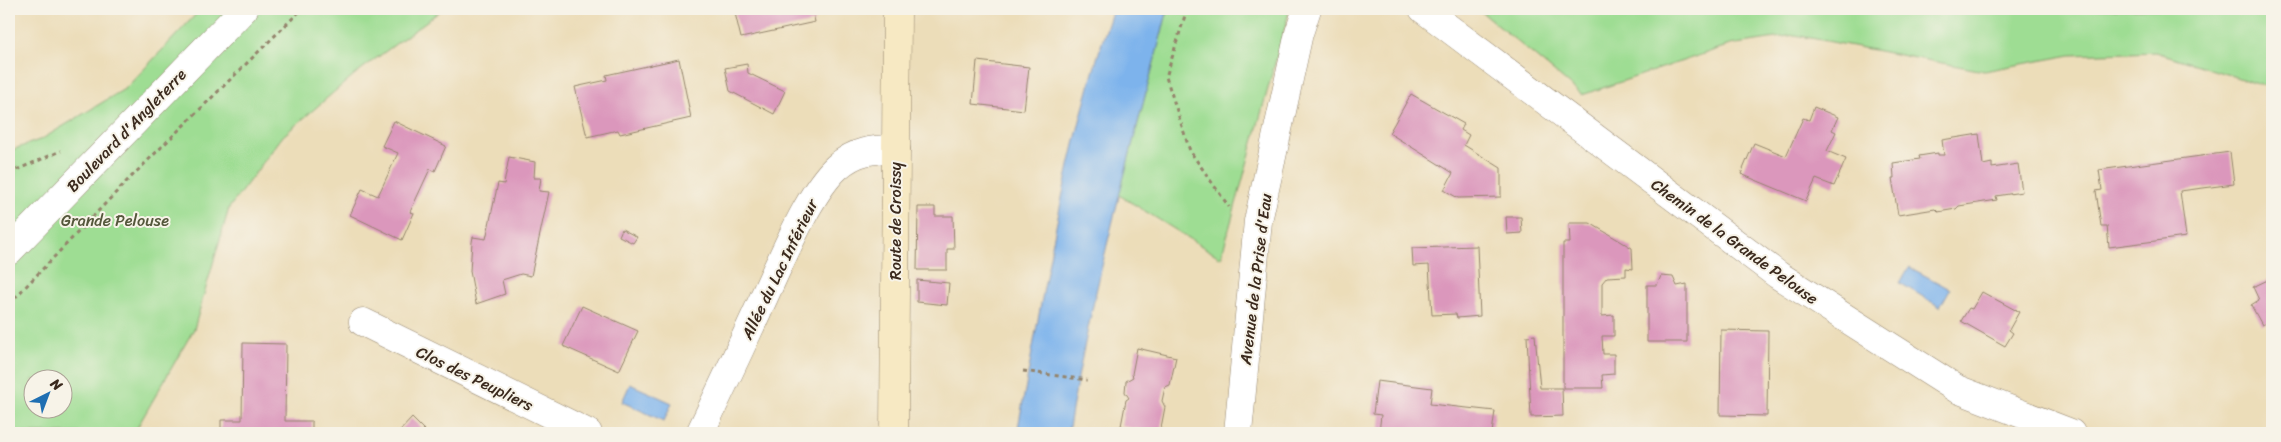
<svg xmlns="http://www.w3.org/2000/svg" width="2281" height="442" font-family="Sriracha,sans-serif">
  <rect width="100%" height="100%" fill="#f7f3e8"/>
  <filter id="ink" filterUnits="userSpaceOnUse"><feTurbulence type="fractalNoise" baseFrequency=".02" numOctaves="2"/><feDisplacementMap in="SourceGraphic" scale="10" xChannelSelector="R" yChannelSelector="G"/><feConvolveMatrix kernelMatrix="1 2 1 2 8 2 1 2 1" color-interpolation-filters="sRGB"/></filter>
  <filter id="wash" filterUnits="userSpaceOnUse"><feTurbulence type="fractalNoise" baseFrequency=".0096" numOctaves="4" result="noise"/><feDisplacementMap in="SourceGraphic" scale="20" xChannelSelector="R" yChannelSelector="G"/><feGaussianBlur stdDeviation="1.12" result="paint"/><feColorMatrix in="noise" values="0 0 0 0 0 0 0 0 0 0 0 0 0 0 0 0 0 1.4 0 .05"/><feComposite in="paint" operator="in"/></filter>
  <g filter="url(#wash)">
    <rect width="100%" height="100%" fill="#ecddb9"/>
    <g fill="#9edd93" stroke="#6c8458" fill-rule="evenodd">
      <path d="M201,9H443L355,74L283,136L229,208L194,329L134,433H9V151L42,139L126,88ZM32,380H62V410H32Z"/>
      <path d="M1168,9H1290L1221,258L1119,195Z"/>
      <path d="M1478,9H2272V87L2261,85L2156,52L2071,55L1984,71L1795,35L1730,45L1582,95Z"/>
    </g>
    <g fill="#7db3ec" stroke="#5c6e85">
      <path d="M1113,9H1168C1131,150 1092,289 1068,433H1017C1044,292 1066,145 1113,9Z"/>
      <path d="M1909,267L1950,289L1940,307L1900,283Z"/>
      <path d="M630,384L672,403L664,421L622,402Z"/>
    </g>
    <g id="blocks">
      <g fill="#db97bc">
        <path d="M734,9H812L815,22L741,38Z"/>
        <path d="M679,59L691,118L620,134L618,130L587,137L575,87L607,80L606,75Z"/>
        <path d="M977,61L1029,67L1024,110L973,104Z"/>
        <path d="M747,64L748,73L785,91L774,114L730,91L725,68Z"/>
        <path d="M1411,94L1464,124L1461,130L1469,135L1464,145L1501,168V197L1458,198L1444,190L1453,173L1389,133Z"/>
        <path d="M1814,107L1838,117L1832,130L1836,132L1827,151L1846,159L1834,186L1816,179L1806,201L1741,174L1754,143L1786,156L1803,118L1809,120Z"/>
        <path d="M394,121L446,146L435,171L430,169L410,212L414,213L402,240L350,215L362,189L378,196L398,153L382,146Z"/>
        <path d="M1979,134L1983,165L1992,163V168L2018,164L2022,192L1996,196L1997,200L1959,206L1956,209L1938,212L1935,209L1898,215L1892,178H1894L1893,163L1920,159L1919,156L1938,153V155H1944L1942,140Z"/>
        <path d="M2230,152L2234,184L2180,191L2186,237L2109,247L2107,226H2101L2096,191L2102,190L2099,170Z"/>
        <path d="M509,157L535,162L534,178H541L539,191L549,192L531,276L521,274L502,280L505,294L476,304L470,271L472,242L473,237L486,239L498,183L504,184Z"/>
        <path d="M918,207H935V216H953L954,249H947V270H917Z"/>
        <path d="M1506,217H1521L1522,233L1507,234Z"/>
        <path d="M1569,223H1590L1632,248L1633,269L1626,268V276L1607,277L1602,283V316L1614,315V336H1602L1603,354H1614V374L1602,375L1603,388H1563V243H1570Z"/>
        <path d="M622,229L637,237L633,243L619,236Z"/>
        <path d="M1477,246L1480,316L1457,318L1456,314L1432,315L1429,265L1413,266L1412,248Z"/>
        <path d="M1661,276L1673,277L1677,286L1687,284V342H1647V285H1657Z"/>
        <path d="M2272,278V324L2270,321L2262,325L2251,305L2259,300L2253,287Z"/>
        <path d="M917,280L949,283L947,305L917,302Z"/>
        <path d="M1982,292L2019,312L2009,330L2013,333L2005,346L1961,321L1969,308L1972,309Z"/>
        <path d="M582,306L638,331L619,371L563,346Z"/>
        <path d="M1721,330L1768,331L1767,416L1720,415Z"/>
        <path d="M1535,335L1540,388H1562L1563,416L1531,417L1527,336Z"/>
        <path d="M243,343L286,344L285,421H312V433H221V420H242Z"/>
        <path d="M1137,348L1176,357L1170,385L1165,387L1162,401L1165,407L1160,433L1121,426L1126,400L1129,398L1125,392L1126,381L1133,377L1132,374Z"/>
        <path d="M1377,381L1432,388L1430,404L1495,411L1492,433H1379L1381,415L1373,414Z"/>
        <path d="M412,418L427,433H398Z"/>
      </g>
    </g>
  </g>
  <g filter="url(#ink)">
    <use href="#blocks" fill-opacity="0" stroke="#94846c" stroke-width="1"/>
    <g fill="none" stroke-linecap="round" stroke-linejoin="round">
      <defs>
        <g id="minor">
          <path d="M1423,9L1778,275L1957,389L2071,433"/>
          <path d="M363,322L588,433"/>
          <path d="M700,433C725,381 750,328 774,275C789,244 811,191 837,167C855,151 872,149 896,149"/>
          <path d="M1238,433L1258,221L1299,33L1307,9"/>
        </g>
        <path id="tertiary" d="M9,251L244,9"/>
        <path id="secondary" d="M894,433L897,9"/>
      </defs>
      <use href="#minor" stroke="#94846c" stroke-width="29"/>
      <use href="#tertiary" stroke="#94846c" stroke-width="29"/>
      <use href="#secondary" stroke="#94846c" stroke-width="29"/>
      <g stroke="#94846c" stroke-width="3" stroke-dasharray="4 4" stroke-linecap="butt">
        <path d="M1187,9L1166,77L1190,151L1229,207"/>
        <path d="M9,173L61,151"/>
        <path d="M9,304L127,181L302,9"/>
        <path d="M1023,371L1087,380"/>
      </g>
      <use href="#minor" stroke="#fff" stroke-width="28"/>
      <use href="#tertiary" stroke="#fff" stroke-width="28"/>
      <use href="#secondary" stroke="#f7e9c3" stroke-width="28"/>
    </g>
  </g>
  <g text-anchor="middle" stroke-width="4" stroke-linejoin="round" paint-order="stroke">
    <g font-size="16" fill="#3b2a1e" stroke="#f7f3e8">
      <text transform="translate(126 130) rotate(-46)" y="6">Boulevard d'Angleterre</text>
      <text transform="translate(895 221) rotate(-90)" y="6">Route de Croissy</text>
      <text transform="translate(1735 241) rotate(36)" y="6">Chemin de la Grande Pelouse</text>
      <text transform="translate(779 269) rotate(-64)" y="6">Allée du Lac Inférieur</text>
      <text transform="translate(1255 279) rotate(-83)" y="6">Avenue de la Prise d'Eau</text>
      <text transform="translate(475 378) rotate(26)" y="6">Clos des Peupliers</text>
    </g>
    <g font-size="16" fill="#54573b" stroke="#f7f3e8">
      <text x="115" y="226">Grande Pelouse</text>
    </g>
  </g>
  <rect width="2281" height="442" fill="none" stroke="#f7f3e8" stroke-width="30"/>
  <g transform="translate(48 394) rotate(42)"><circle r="24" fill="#f7f3e8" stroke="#aca397"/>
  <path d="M0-4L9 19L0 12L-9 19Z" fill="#1f6fb2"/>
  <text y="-8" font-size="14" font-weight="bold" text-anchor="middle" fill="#3b2a1e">N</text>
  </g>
</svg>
